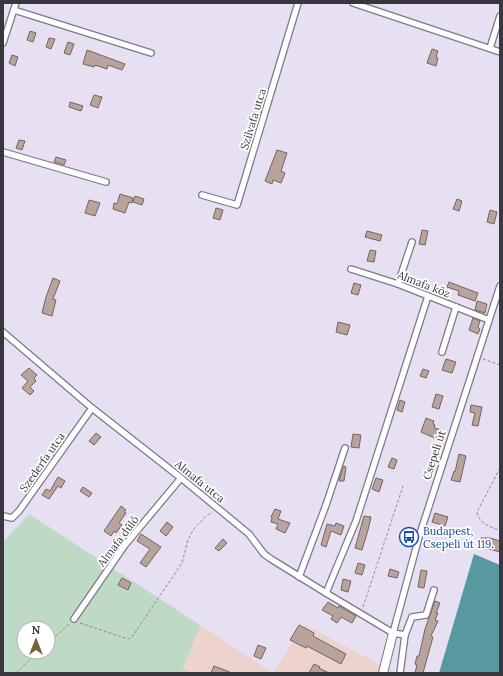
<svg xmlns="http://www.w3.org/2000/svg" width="503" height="676" font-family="Lora,serif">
  <rect width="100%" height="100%" fill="#e7dff2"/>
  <path fill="#edd3ce" d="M200,625L273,673L305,625L396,673H193L183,669Z"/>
  <path fill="#bedac5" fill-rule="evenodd" d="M29,514L200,625L183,669L193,673H3V542ZM24,628H48V652H24Z"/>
  <path fill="#58999f" d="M474,554L500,565V673H439Z"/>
  <g fill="#b8a39d" stroke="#77635e">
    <path d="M30,31L36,33L33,42L27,40Z"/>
    <path d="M49,38L55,39L51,49L46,47Z"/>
    <path d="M68,42L74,44L70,55L64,53Z"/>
    <path d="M432,49L438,51L436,57L438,58L436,66L427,63Z"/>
    <path d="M87,50L125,64L122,70L108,65L107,69L95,65L94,67L83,64Z"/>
    <path d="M12,55L18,57L15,66L9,63Z"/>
    <path d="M94,95L102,97L98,108L90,105Z"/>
    <path d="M70,102L83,106L81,111L69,107Z"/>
    <path d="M19,140L25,141L22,150L16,148Z"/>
    <path d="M277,150L287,153L281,171L285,173L281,183L273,180L272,184L265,181Z"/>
    <path d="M56,157L66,160L64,165L54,162Z"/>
    <path d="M120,194L133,198L132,203L129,202L125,213L113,209L114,203L117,204Z"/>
    <path d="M135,196L144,199L142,205L133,202Z"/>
    <path d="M457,199L462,201L459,211L453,209Z"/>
    <path d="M89,200L100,203L95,216L85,213Z"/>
    <path d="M216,208L223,210L220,220L213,218Z"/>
    <path d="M490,210L497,212L494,224L487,222Z"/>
    <path d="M422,230L428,231L425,245L419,244Z"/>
    <path d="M367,231L382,235L380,241L365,237Z"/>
    <path d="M370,250L376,251L374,262L367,261Z"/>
    <path d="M53,278L60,281L53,299L56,300L52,316L42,313L46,297Z"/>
    <path d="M449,282L478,293L475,301L458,295L459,291L447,287Z"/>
    <path d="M354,283L361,285L358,295L351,293Z"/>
    <path d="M477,301L487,304L485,313L475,310Z"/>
    <path d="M473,318L480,321L478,327L480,329L478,334L469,330Z"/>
    <path d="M338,322L350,325L347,335L336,332Z"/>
    <path d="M446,359L456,362L452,373L442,370Z"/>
    <path d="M29,368L37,375L34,378L36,381L30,387L34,391L30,395L22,388L28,381L21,375Z"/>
    <path d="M423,369L429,371L426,378L420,376Z"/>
    <path d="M436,394L443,396L439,409L432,407Z"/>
    <path d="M400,400L405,402L402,412L397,410Z"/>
    <path d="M471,405L482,407L478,426L472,425L475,413L470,412Z"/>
    <path d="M426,418L434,421L433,424L435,425L434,428L442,430L439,440L421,432Z"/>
    <path d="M96,433L101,437L94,445L89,441Z"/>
    <path d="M353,434L361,435L359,448L351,447Z"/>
    <path d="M459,454L466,456L460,482L451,480L454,471L455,472Z"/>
    <path d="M392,458L397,460L394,469L388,467Z"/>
    <path d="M343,466L346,467L344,481H339Z"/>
    <path d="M58,477L65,481L61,488L58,486L49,499L42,495L46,489L50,491Z"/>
    <path d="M376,478L383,480L379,492L372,489Z"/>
    <path d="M83,487L92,493L89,497L80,491Z"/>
    <path d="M121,506L126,510L124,512L126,513L119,523L122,525L116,533L114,531L111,536L104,531Z"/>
    <path d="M275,509L281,511L278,519L290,523L285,533L276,529L278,524L271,522L272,518L271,517Z"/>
    <path d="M435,513L448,517L445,526L432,522Z"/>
    <path d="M364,516L371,517L368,530L362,550L355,548Z"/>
    <path d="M167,522L173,527L166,536L160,531Z"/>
    <path d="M336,523L344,526L341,535L331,531L326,547L321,545L327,524L335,526Z"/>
    <path d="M141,534L161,547L146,567L140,563L150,549L137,541Z"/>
    <path d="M481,538H490L500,541V552L489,549H481Z"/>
    <path d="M223,539L227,543L219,551L215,548Z"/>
    <path d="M358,563L365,565L362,575L355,573Z"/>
    <path d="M390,569L399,572L397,578L388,576Z"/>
    <path d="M421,570L427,571L424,588L418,587Z"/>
    <path d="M122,578L131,583L128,590L118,585Z"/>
    <path d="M343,579L351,581L348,592L341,590Z"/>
    <path d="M435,601L440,603L436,613H438L435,620L438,621L431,636L433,637L423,673H415L417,665L415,664L417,656H419L425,629Z"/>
    <path d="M328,602L338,608L339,606L356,616L352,623L341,617L337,623L331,619L333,616L322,610Z"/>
    <path d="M299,625L314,633L313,636L346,654L341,664L307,646L306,648L290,640Z"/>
    <path d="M258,645L266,648L261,659L254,656Z"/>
    <path d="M314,664L320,667L319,668L329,673H309Z"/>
    <path d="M214,666L232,673H211Z"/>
  </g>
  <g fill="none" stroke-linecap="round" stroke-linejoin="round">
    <defs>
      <g id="street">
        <path d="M353,3L500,52"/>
        <path d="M14,10L151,53"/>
        <path d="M3,43L16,3"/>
        <path d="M490,48L500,16"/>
        <path d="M3,152L106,182"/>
        <path d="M202,195L237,205L298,3"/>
        <path d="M351,269L398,284L489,320"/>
        <path d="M398,284L412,242"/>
        <path d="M3,332L92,408L181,478L249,534L264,554L271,559L326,593L393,633L405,635L400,673"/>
        <path d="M442,352L456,307"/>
        <path d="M3,516L12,518L19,511L92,408"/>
        <path d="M299,577L326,505L345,448"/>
        <path d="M326,593L356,521L428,296"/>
        <path d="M74,619L125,545L181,478"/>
        <path d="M393,633L419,537L500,286"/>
        <path d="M405,635L412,617L426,615L434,590"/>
      </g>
      <path id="secondary" d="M383,673L393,633"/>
    </defs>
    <use href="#street" stroke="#7e7889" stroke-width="8"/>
    <use href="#secondary" stroke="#7e7889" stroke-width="10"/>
    <g stroke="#8e8996" stroke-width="1" stroke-dasharray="3 2" stroke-linecap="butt">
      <path d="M483,359L500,365"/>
      <path d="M500,468L477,512C479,524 490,526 500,531"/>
      <path d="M363,607L403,486"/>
      <path d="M80,623L128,639L132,637L182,563L188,540L193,530L204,518L212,512"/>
      <path d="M48,643L70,623"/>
      <path d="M16,673L38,652"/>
    </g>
    <use href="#street" stroke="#fff" stroke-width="5.5"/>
    <use href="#secondary" stroke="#fff" stroke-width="8"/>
  </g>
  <defs>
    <symbol id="bus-ring" viewBox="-11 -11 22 22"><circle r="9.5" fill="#fff" stroke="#1a4fb4" stroke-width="1.5"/><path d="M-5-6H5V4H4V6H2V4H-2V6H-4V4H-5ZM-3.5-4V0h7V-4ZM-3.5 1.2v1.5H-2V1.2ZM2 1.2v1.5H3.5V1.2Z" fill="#1a4fb4"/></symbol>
  </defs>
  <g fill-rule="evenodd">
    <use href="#bus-ring" x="398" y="526" width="22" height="22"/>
  </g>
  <g text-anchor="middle" stroke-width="3.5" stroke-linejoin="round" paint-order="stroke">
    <g font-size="11" fill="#39363e" stroke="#fff">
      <text transform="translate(253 119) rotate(-73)" y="4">Szilvafa utca</text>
      <text transform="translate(424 284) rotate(21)" y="4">Almafa köz</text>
      <text transform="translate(434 455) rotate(-72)" y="4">Csepeli út</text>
      <text transform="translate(42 462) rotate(-55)" y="4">Szederfa utca</text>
      <text transform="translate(200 481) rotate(39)" y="4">Almafa utca</text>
      <text transform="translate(118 541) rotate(-53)" y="4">Almafa dűlő</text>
    </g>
    <g font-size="11" fill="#164399" stroke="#fff" text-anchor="start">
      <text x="423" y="535">Budapest,<tspan x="423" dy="13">Csepeli út 119.</tspan></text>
    </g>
  </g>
  <rect width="503" height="676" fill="none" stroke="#39363e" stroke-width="8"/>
  <g transform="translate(36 640)"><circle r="19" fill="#ffffff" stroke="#b0afb2"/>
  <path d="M0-3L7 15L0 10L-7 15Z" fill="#766332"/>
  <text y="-6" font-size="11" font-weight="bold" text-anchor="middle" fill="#39363e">N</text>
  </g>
</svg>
